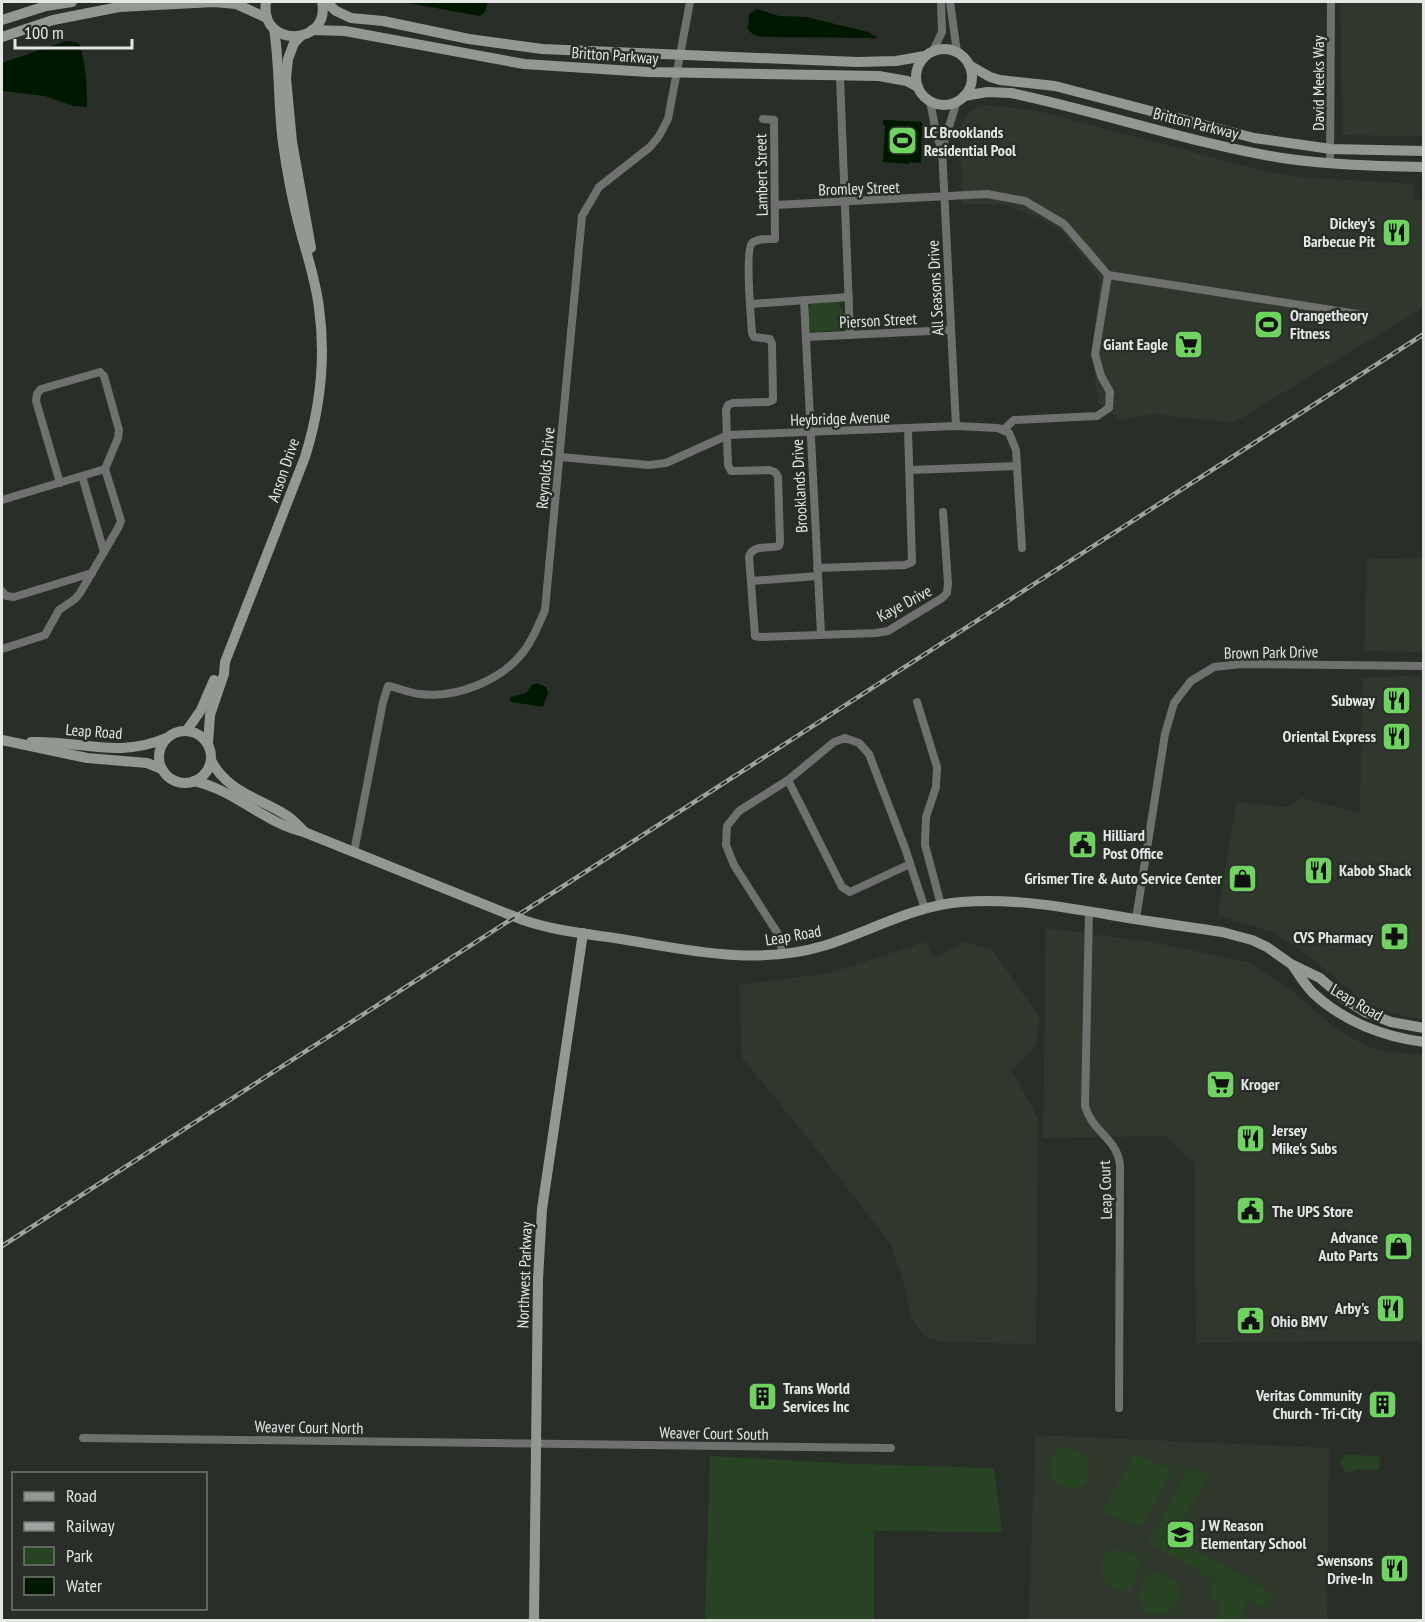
<svg xmlns="http://www.w3.org/2000/svg" width="1425" height="1622" font-family="'PT Sans Narrow',sans-serif">
  <rect width="100%" height="100%" fill="#292e29"/>
  <g fill="#30382e">
    <path d="M1340,2H1423V136L1343,135Z"/>
    <path d="M987,105L1038,111L1264,171L1301,177L1414,184L1415,199L1423,200V308L1233,423L1154,414L1121,420L1098,403L1092,352L1100,279L1090,264L1058,228L1040,218L1003,204H962L960,128L970,110Z"/>
    <path d="M1423,558V652L1364,651L1367,559Z"/>
    <path d="M1403,676L1423,677V1020L1392,1013L1364,1002L1304,952L1273,932L1218,916L1236,802L1286,807L1302,798L1360,813L1362,678Z"/>
    <path d="M1046,928L1151,942L1248,962L1293,992L1334,1027L1366,1046L1389,1052L1423,1055V1341L1196,1343L1194,1163L1167,1136L1043,1138Z"/>
    <path d="M925,942L934,958L965,942L993,950L1040,1019L1036,1045L1012,1071L1039,1120L1036,1344L942,1342L924,1336L912,1320L901,1273L890,1243L807,1137L742,1058L739,985L830,973Z"/>
    <path d="M1035,1435L1329,1448L1327,1620H1029Z"/>
  </g>
  <g fill="#274323">
    <path d="M838,302L844,312V327L841,330L814,332L810,329C807,320 805,311 812,304Z"/>
    <path d="M1068,1446L1087,1458C1099,1493 1063,1498 1049,1473C1052,1459 1052,1449 1068,1446Z"/>
    <path d="M1135,1454L1173,1470L1141,1526L1102,1512Z"/>
    <path d="M1351,1454L1380,1457L1379,1470L1356,1469L1353,1472H1346L1341,1466V1459L1345,1455Z"/>
    <path d="M710,1456L856,1464L994,1468L1002,1532L874,1531V1620H705Z"/>
    <path d="M1190,1467L1208,1476L1165,1552L1148,1542Z"/>
    <path d="M1176,1538L1273,1594L1263,1608L1235,1592L1247,1600L1243,1612L1244,1620H1215L1222,1606L1209,1593L1215,1581L1167,1553Z"/>
    <path d="M1120,1548L1140,1558L1132,1590C1110,1595 1093,1573 1106,1554Z"/>
    <path d="M1155,1572C1161,1575 1171,1577 1176,1582C1179,1585 1180,1591 1180,1595C1179,1619 1139,1622 1140,1597C1140,1590 1145,1581 1148,1574Z"/>
  </g>
  <g fill="#001700">
    <path d="M403,2H488L485,12L480,16Z"/>
    <path d="M757,9L779,16L806,17L868,32L878,38L762,37L754,35L748,30L749,14Z"/>
    <path d="M66,41L79,43C86,63 87,86 87,107L73,106L45,96L2,91V63Z"/>
    <path d="M883,120L922,122L921,163L909,162V164L883,162L885,125H883Z"/>
    <path d="M537,683L546,687L548,693L543,707L512,702L510,700L511,697L526,693L532,685Z"/>
  </g>
  <g fill="none" stroke-linecap="round" stroke-linejoin="round">
    <g stroke="#6f716e" stroke-width="8">
      <path d="M950,2L957,52"/>
      <path d="M933,51L942,32L941,2"/>
      <path d="M840,77L850,335"/>
      <path d="M930,101L937,137L942,149L956,426"/>
      <path d="M763,119L774,120L775,239C768,239 758,238 752,243C745,250 751,319 752,333L754,337L770,339L772,344L773,400L768,402L733,403L728,405L726,410L728,465L731,471L769,470L775,472L778,477L780,542L779,546C768,549 754,544 749,556L755,636L760,637L876,633L888,631L942,598L947,593L948,583L943,512"/>
      <path d="M942,149L957,101"/>
      <path d="M1330,164L1331,2"/>
      <path d="M775,205L987,194L1025,201L1064,224L1108,275L1364,315"/>
      <path d="M804,300L821,634"/>
      <path d="M750,304L849,297"/>
      <path d="M806,337L951,330"/>
      <path d="M1003,430L1014,420L1097,416L1109,408L1110,392L1101,376L1095,354L1108,275"/>
      <path d="M560,457L649,465L666,463L728,435L956,426L998,428L1009,433L1016,450L1022,548"/>
      <path d="M910,470L1017,466"/>
      <path d="M82,476L104,552"/>
      <path d="M2,500L105,469L118,438L119,430L104,376L100,372L41,389L37,394L36,401L60,483"/>
      <path d="M817,568L905,565L912,562L908,429"/>
      <path d="M751,581L818,576"/>
      <path d="M2,591L6,596L14,597L92,573"/>
      <path d="M2,649L45,635L59,610L75,599L80,593L118,528L121,521L105,469"/>
      <path d="M917,702L937,767L936,787L926,817L925,845L941,905"/>
      <path d="M788,780L842,887L850,892L910,864"/>
      <path d="M354,852L383,702L388,686C399,688 409,693 420,694C456,699 502,680 524,651C533,639 539,624 545,610L582,216L599,187L650,147L659,136L668,119L690,2"/>
      <path d="M1089,911L1085,1106C1092,1132 1117,1138 1120,1165L1119,1408"/>
      <path d="M1136,919L1165,734L1174,703L1191,681L1209,670L1214,667L1241,664L1424,666"/>
      <path d="M782,954L780,937L734,865L726,845L727,826L739,811L788,780L834,742L845,738L859,743L869,754L905,848L925,909"/>
      <path d="M83,1438L891,1448"/>
    </g>
    <g stroke="#949893" stroke-width="10">
      <path d="M266,2C259,49 331,46 322,2"/>
      <path d="M326,2L336,11L351,18L383,21L469,39L542,49L857,62L896,61L925,56"/>
      <path d="M2,20L46,6L72,2"/>
      <path d="M312,30L345,31L524,64L648,72L879,76L907,81L918,87"/>
      <path d="M301,36L294,43L288,59L286,78L292,142L311,248"/>
      <path d="M2,37L53,20L119,7L214,2L236,4L267,18"/>
      <circle cx="944" cy="77" r="28"/>
      <path d="M969,65L990,77L1000,80L1055,86L1254,138L1331,149L1424,151"/>
      <path d="M964,96L987,92L1011,93C1102,112 1190,143 1282,158C1329,165 1376,166 1424,167"/>
      <path d="M187,730L201,710L214,680"/>
      <circle cx="185" cy="757" r="26"/>
      <path d="M2,740L87,758L147,763L162,769"/>
      <path d="M31,742C79,740 118,759 166,738"/>
      <path d="M208,744L210,715L224,674L225,662L305,457C320,409 326,358 319,308C316,282 308,258 301,233C293,203 287,173 283,143C278,105 280,67 274,29"/>
      <path d="M211,760C226,791 259,798 286,815C293,819 298,826 304,831"/>
      <path d="M194,781C235,790 264,823 304,832L523,920C555,931 588,934 621,939C688,950 756,966 823,946C869,932 912,906 961,902C1010,898 1057,906 1105,914C1144,921 1183,926 1222,932L1252,940L1267,947L1291,964L1320,978L1343,998L1365,1012L1391,1022L1424,1028"/>
      <path d="M1293,966C1299,975 1305,985 1313,993C1343,1021 1383,1037 1424,1042"/>
      <path d="M534,1620L538,1279L542,1209L583,933"/>
    </g>
    <defs>
      <path id="rail" d="M2,1246L1424,334"/>
    </defs>
    <use href="#rail" stroke="#9fa39f" stroke-width="4.5"/>
    <use href="#rail" stroke="#292e29" stroke-width="2" stroke-dasharray="7" stroke-linecap="butt"/>
  </g>
  <defs>
    <symbol id="stadium-square" viewBox="-11 -11 22 22"><rect x="-9" y="-9" width="18" height="18" rx="4" fill="#6fd360" stroke="#292e29"/><path d="M0-5a6.5 5 0 1 0 0 10a6.5 5 0 1 0 0-10ZM-3.5-1.8h7v3.6h-7Z" fill="#111"/></symbol>
    <symbol id="restaurant-square" viewBox="-11 -11 22 22"><rect x="-9" y="-9" width="18" height="18" rx="4" fill="#6fd360" stroke="#292e29"/><path d="M-5-6h1v4h1v-4h1v4h1v-4h1v5L-1.5 .5V6h-2V.5L-5-1ZM5-6V6H3V1.5H1.5Q1.5-4 5-6Z" fill="#111"/></symbol>
    <symbol id="supermarket-square" viewBox="-11 -11 22 22"><rect x="-9" y="-9" width="18" height="18" rx="4" fill="#6fd360" stroke="#292e29"/><path d="M-6-5.5h2.5l.6 2H6L4.5 2H-2.5L-4.4-4H-6ZM-1.5 3.2a1.3 1.3 0 1 0 .1 0ZM3 3.2a1.3 1.3 0 1 0 .1 0Z" fill="#111"/></symbol>
    <symbol id="civic-square" viewBox="-11 -11 22 22"><rect x="-9" y="-9" width="18" height="18" rx="4" fill="#6fd360" stroke="#292e29"/><path d="M-.6-6.5H3V-4.5H.6V-3L4-1V1h2V6H-6V1h2V-1L-.6-3ZM-1.2 2.5V6h2.4V2.5Z" fill="#111"/></symbol>
    <symbol id="shop-square" viewBox="-11 -11 22 22"><rect x="-9" y="-9" width="18" height="18" rx="4" fill="#6fd360" stroke="#292e29"/><path d="M-5-2.5h2.3a2.7 3.5 0 0 1 5.4 0H5L5.5 6h-11ZM-1.5-2.5h3a1.5 2.3 0 0 0-3 0Z" fill="#111"/></symbol>
    <symbol id="pharmacy-square" viewBox="-11 -11 22 22"><rect x="-9" y="-9" width="18" height="18" rx="4" fill="#6fd360" stroke="#292e29"/><path d="M-2-6h4v4h4v4h-4v4h-4v-4h-4v-4h4Z" fill="#111"/></symbol>
    <symbol id="building-square" viewBox="-11 -11 22 22"><rect x="-9" y="-9" width="18" height="18" rx="4" fill="#6fd360" stroke="#292e29"/><path d="M-4-6H4V6H1V3H-1V6H-4ZM-2.5-4.3h1.7v1.8h-1.7ZM.8-4.3h1.7v1.8H.8ZM-2.5-1h1.7V.8h-1.7ZM.8-1h1.7V.8H.8Z" fill="#111"/></symbol>
    <symbol id="school-square" viewBox="-11 -11 22 22"><rect x="-9" y="-9" width="18" height="18" rx="4" fill="#6fd360" stroke="#292e29"/><path d="M0-5L7-2L0 1L-7-2ZM-4 1L0 2.5L4 1V4Q0 6-4 4Z" fill="#111"/></symbol>
  </defs>
  <g fill-rule="evenodd">
    <use href="#stadium-square" x="886" y="124" width="33" height="33"/>
    <use href="#restaurant-square" x="1380" y="216" width="33" height="33"/>
    <use href="#stadium-square" x="1252" y="308" width="33" height="33"/>
    <use href="#supermarket-square" x="1172" y="328" width="33" height="33"/>
    <use href="#restaurant-square" x="1380" y="684" width="33" height="33"/>
    <use href="#restaurant-square" x="1380" y="720" width="33" height="33"/>
    <use href="#civic-square" x="1066" y="828" width="33" height="33"/>
    <use href="#restaurant-square" x="1302" y="854" width="33" height="33"/>
    <use href="#shop-square" x="1226" y="862" width="33" height="33"/>
    <use href="#pharmacy-square" x="1378" y="920" width="33" height="33"/>
    <use href="#supermarket-square" x="1204" y="1068" width="33" height="33"/>
    <use href="#restaurant-square" x="1234" y="1122" width="33" height="33"/>
    <use href="#civic-square" x="1234" y="1194" width="33" height="33"/>
    <use href="#shop-square" x="1382" y="1230" width="33" height="33"/>
    <use href="#restaurant-square" x="1374" y="1292" width="33" height="33"/>
    <use href="#civic-square" x="1234" y="1304" width="33" height="33"/>
    <use href="#building-square" x="746" y="1380" width="33" height="33"/>
    <use href="#building-square" x="1366" y="1388" width="33" height="33"/>
    <use href="#school-square" x="1164" y="1518" width="33" height="33"/>
    <use href="#restaurant-square" x="1378" y="1552" width="33" height="33"/>
  </g>
  <g text-anchor="middle" stroke-width="5" stroke-linejoin="round" paint-order="stroke">
    <g font-size="16" fill="#e4e7e4" stroke="#292e29">
      <text transform="translate(615 55) rotate(4)" y="6">Britton Parkway</text>
      <text transform="translate(1318 83) rotate(-90)" y="6">David Meeks Way</text>
      <text transform="translate(1196 123) rotate(14)" y="6">Britton Parkway</text>
      <text transform="translate(761 175) rotate(-91)" y="6">Lambert Street</text>
      <text transform="translate(859 188) rotate(-2)" y="6">Bromley Street</text>
      <text transform="translate(935 288) rotate(-93)" y="6">All Seasons Drive</text>
      <text transform="translate(878 320) rotate(-3)" y="6">Pierson Street</text>
      <text transform="translate(840 418) rotate(-2)" y="6">Heybridge Avenue</text>
      <text transform="translate(545 468) rotate(-85)" y="6">Reynolds Drive</text>
      <text transform="translate(283 470) rotate(-71)" y="6">Anson Drive</text>
      <text transform="translate(799 486) rotate(-93)" y="6">Brooklands Drive</text>
      <text transform="translate(904 603) rotate(-28)" y="6">Kaye Drive</text>
      <text transform="translate(1271 652) rotate(-1)" y="6">Brown Park Drive</text>
      <text transform="translate(94 731) rotate(4)" y="6">Leap Road</text>
      <text transform="translate(793 935) rotate(-10)" y="6">Leap Road</text>
      <text transform="translate(1357 1002) rotate(30)" y="6">Leap Road</text>
      <text transform="translate(1105 1190) rotate(-92)" y="6">Leap Court</text>
      <text transform="translate(524 1275) rotate(-88)" y="6">Northwest Parkway</text>
      <text transform="translate(309 1427) rotate(1)" y="6">Weaver Court North</text>
      <text transform="translate(714 1433) rotate(1)" y="6">Weaver Court South</text>
    </g>
    <g font-size="16" font-weight="bold" fill="#e4e7e4" stroke="#292e29" text-anchor="start">
      <text x="924" y="138">LC Brooklands<tspan x="924" dy="18">Residential Pool</tspan></text>
      <text x="1375" y="229" text-anchor="end">Dickey's<tspan x="1375" dy="18">Barbecue Pit</tspan></text>
      <text x="1290" y="321">Orangetheory<tspan x="1290" dy="18">Fitness</tspan></text>
      <text x="1168" y="350" text-anchor="end">Giant Eagle</text>
      <text x="1375" y="706" text-anchor="end">Subway</text>
      <text x="1376" y="742" text-anchor="end">Oriental Express</text>
      <text x="1103" y="841">Hilliard<tspan x="1103" dy="18">Post Office</tspan></text>
      <text x="1339" y="876">Kabob Shack</text>
      <text x="1222" y="884" text-anchor="end">Grismer Tire &amp; Auto Service Center</text>
      <text x="1373" y="943" text-anchor="end">CVS Pharmacy</text>
      <text x="1241" y="1090">Kroger</text>
      <text x="1272" y="1136">Jersey<tspan x="1272" dy="18">Mike's Subs</tspan></text>
      <text x="1272" y="1217">The UPS Store</text>
      <text x="1378" y="1243" text-anchor="end">Advance<tspan x="1378" dy="18">Auto Parts</tspan></text>
      <text x="1369" y="1314" text-anchor="end">Arby's</text>
      <text x="1271" y="1327">Ohio BMV</text>
      <text x="783" y="1394">Trans World<tspan x="783" dy="18">Services Inc</tspan></text>
      <text x="1362" y="1401" text-anchor="end">Veritas Community<tspan x="1362" dy="18">Church - Tri-City</tspan></text>
      <text x="1201" y="1531">J W Reason<tspan x="1201" dy="18">Elementary School</tspan></text>
      <text x="1373" y="1566" text-anchor="end">Swensons<tspan x="1373" dy="18">Drive-In</tspan></text>
    </g>
  </g>
  <rect width="1425" height="1622" fill="none" stroke="#e4e7e4" stroke-width="6"/>
  <rect x="12" y="1472" width="195" height="138" fill="#292e29" stroke="#747874" stroke-width="1.5"/>
  <rect x="24" y="1492" width="30" height="9" fill="#949893" stroke="#747874" stroke-width="1.5"/>
  <text x="66" y="1502" font-size="18" fill="#e4e7e4">Road</text>
  <rect x="24" y="1522" width="30" height="9" fill="#9fa39f" stroke="#747874" stroke-width="1.5"/>
  <text x="66" y="1532" font-size="18" fill="#e4e7e4">Railway</text>
  <rect x="24" y="1547" width="30" height="18" fill="#274323" stroke="#747874" stroke-width="1.5"/>
  <text x="66" y="1562" font-size="18" fill="#e4e7e4">Park</text>
  <rect x="24" y="1577" width="30" height="18" fill="#001700" stroke="#747874" stroke-width="1.5"/>
  <text x="66" y="1592" font-size="18" fill="#e4e7e4">Water</text>
  <path d="M15 39v9h117v-9" fill="none" stroke="#e4e7e4" stroke-width="3"/>
  <text x="24" y="39" font-size="18" fill="#e4e7e4" stroke="#292e29" stroke-width="4.5" paint-order="stroke">100 m</text>
</svg>
